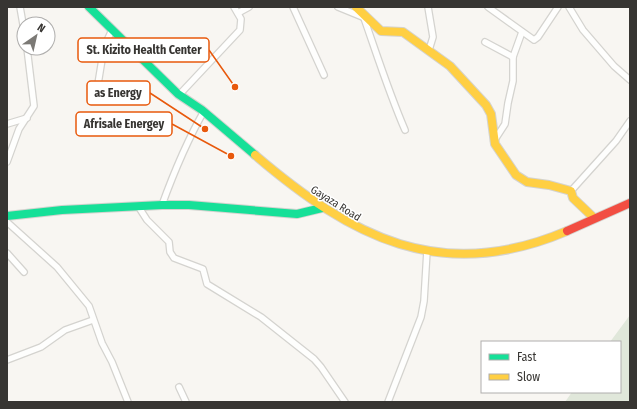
<svg xmlns="http://www.w3.org/2000/svg" width="637" height="409" font-family="'Fira Sans Condensed',sans-serif">
  <rect width="100%" height="100%" fill="#f8f6f2"/>
  <path fill="#e0e7da" d="M630,315V402H565L572,392H620V342H610Z"/>
  <g fill="none" stroke-linecap="round" stroke-linejoin="round">
    <defs>
      <g id="street">
        <path d="M20,7L24,30"/>
        <path d="M293,7L324,75"/>
        <path d="M338,7L365,18"/>
        <path d="M428,7L433,37L429,50"/>
        <path d="M488,7L534,40L538,37L558,7"/>
        <path d="M569,7L583,30L614,66L630,80"/>
        <path d="M238,13L249,7"/>
        <path d="M364,18C377,55 389,93 405,130"/>
        <path d="M485,42L513,57"/>
        <path d="M98,84L104,47L112,30"/>
        <path d="M179,95L240,30L241,19L234,7"/>
        <path d="M7,124L27,118"/>
        <path d="M494,141L505,124L508,103L513,81V57L522,32"/>
        <path d="M7,162L19,129L34,106L27,48"/>
        <path d="M571,191L616,141L630,121"/>
        <path d="M162,205C174,172 187,141 204,111"/>
        <path d="M138,206L147,220L169,242L170,252L174,258L203,269L207,284L261,317L314,359L321,367L345,402"/>
        <path d="M7,222L57,267L89,306L102,343L112,362L128,402"/>
        <path d="M7,253L24,272"/>
        <path d="M7,360L41,347L65,330L93,320"/>
        <path d="M179,387L186,402"/>
        <path d="M388,402L421,317L424,301L427,251"/>
      </g>
      <g id="fast">
        <path d="M89,7L178,94L202,110L255,155"/>
        <path d="M7,216L62,210L162,205H189L297,214L322,208"/>
      </g>
      <g id="slow">
        <path d="M356,7L381,31L403,32L450,66L486,105L491,114L495,144L516,175L527,182L549,185L571,191L573,198L594,218"/>
        <path d="M255,155C351,237 441,285 567,231"/>
      </g>
      <path id="jam" d="M567,231L630,203"/>
    </defs>
    <use href="#street" stroke="#d4d3cf" stroke-width="8"/>
    <use href="#fast" stroke="#d4d3cf" stroke-width="10"/>
    <use href="#slow" stroke="#d4d3cf" stroke-width="10"/>
    <use href="#jam" stroke="#d4d3cf" stroke-width="10"/>
    <use href="#street" stroke="#fefefd" stroke-width="5.5"/>
    <use href="#fast" stroke="#16e098" stroke-width="8"/>
    <use href="#slow" stroke="#ffcf43" stroke-width="8"/>
    <use href="#jam" stroke="#f24e42" stroke-width="8"/>
  </g>
  <g text-anchor="middle" stroke-width="3" stroke-linejoin="round" paint-order="stroke">
    <g font-size="11" fill="#373532" stroke="#fff">
      <text transform="translate(336 203) rotate(32)" y="4">Gayaza Road</text>
    </g>
  </g>
  <path fill="none" stroke="#e8590c" stroke-width="1.5" d="M235 87L209 50M205 129L150 93M231 156L172 124"/>
  <g fill="#e8590c" stroke="#fff" stroke-width="1.5">
    <circle cx="235" cy="87" r="4"/>
    <circle cx="205" cy="129" r="4"/>
    <circle cx="231" cy="156" r="4"/>
  </g>
  <g fill="#fff" stroke="#e8590c" stroke-width="1.5">
    <rect x="78" y="38" width="131" height="24" rx="4"/>
    <rect x="87" y="81" width="63" height="24" rx="4"/>
    <rect x="76" y="112" width="96" height="24" rx="4"/>
  </g>
  <g font-size="12" text-anchor="middle" font-weight="bold" fill="#373532">
    <text x="144" y="54">St. Kizito Health Center</text>
    <text x="118" y="97">as Energy</text>
    <text x="124" y="128">Afrisale Energey</text>
  </g>
  <rect width="637" height="409" fill="none" stroke="#373532" stroke-width="16"/>
  <rect x="481" y="341" width="140" height="52" fill="#ffffff" stroke="#afaead"/>
  <rect x="489" y="354" width="20" height="6" fill="#16e098" stroke="#afaead"/>
  <text x="517" y="361" font-size="12" fill="#373532">Fast</text>
  <rect x="489" y="374" width="20" height="6" fill="#ffcf43" stroke="#afaead"/>
  <text x="517" y="381" font-size="12" fill="#373532">Slow</text>
  <g transform="translate(36 36) rotate(34)"><circle r="19" fill="#ffffff" stroke="#afaead"/>
  <path d="M0-3L7 15L0 10L-7 15Z" fill="#7b7975"/>
  <text y="-6" font-size="11" font-weight="bold" text-anchor="middle" fill="#373532">N</text>
  </g>
</svg>
